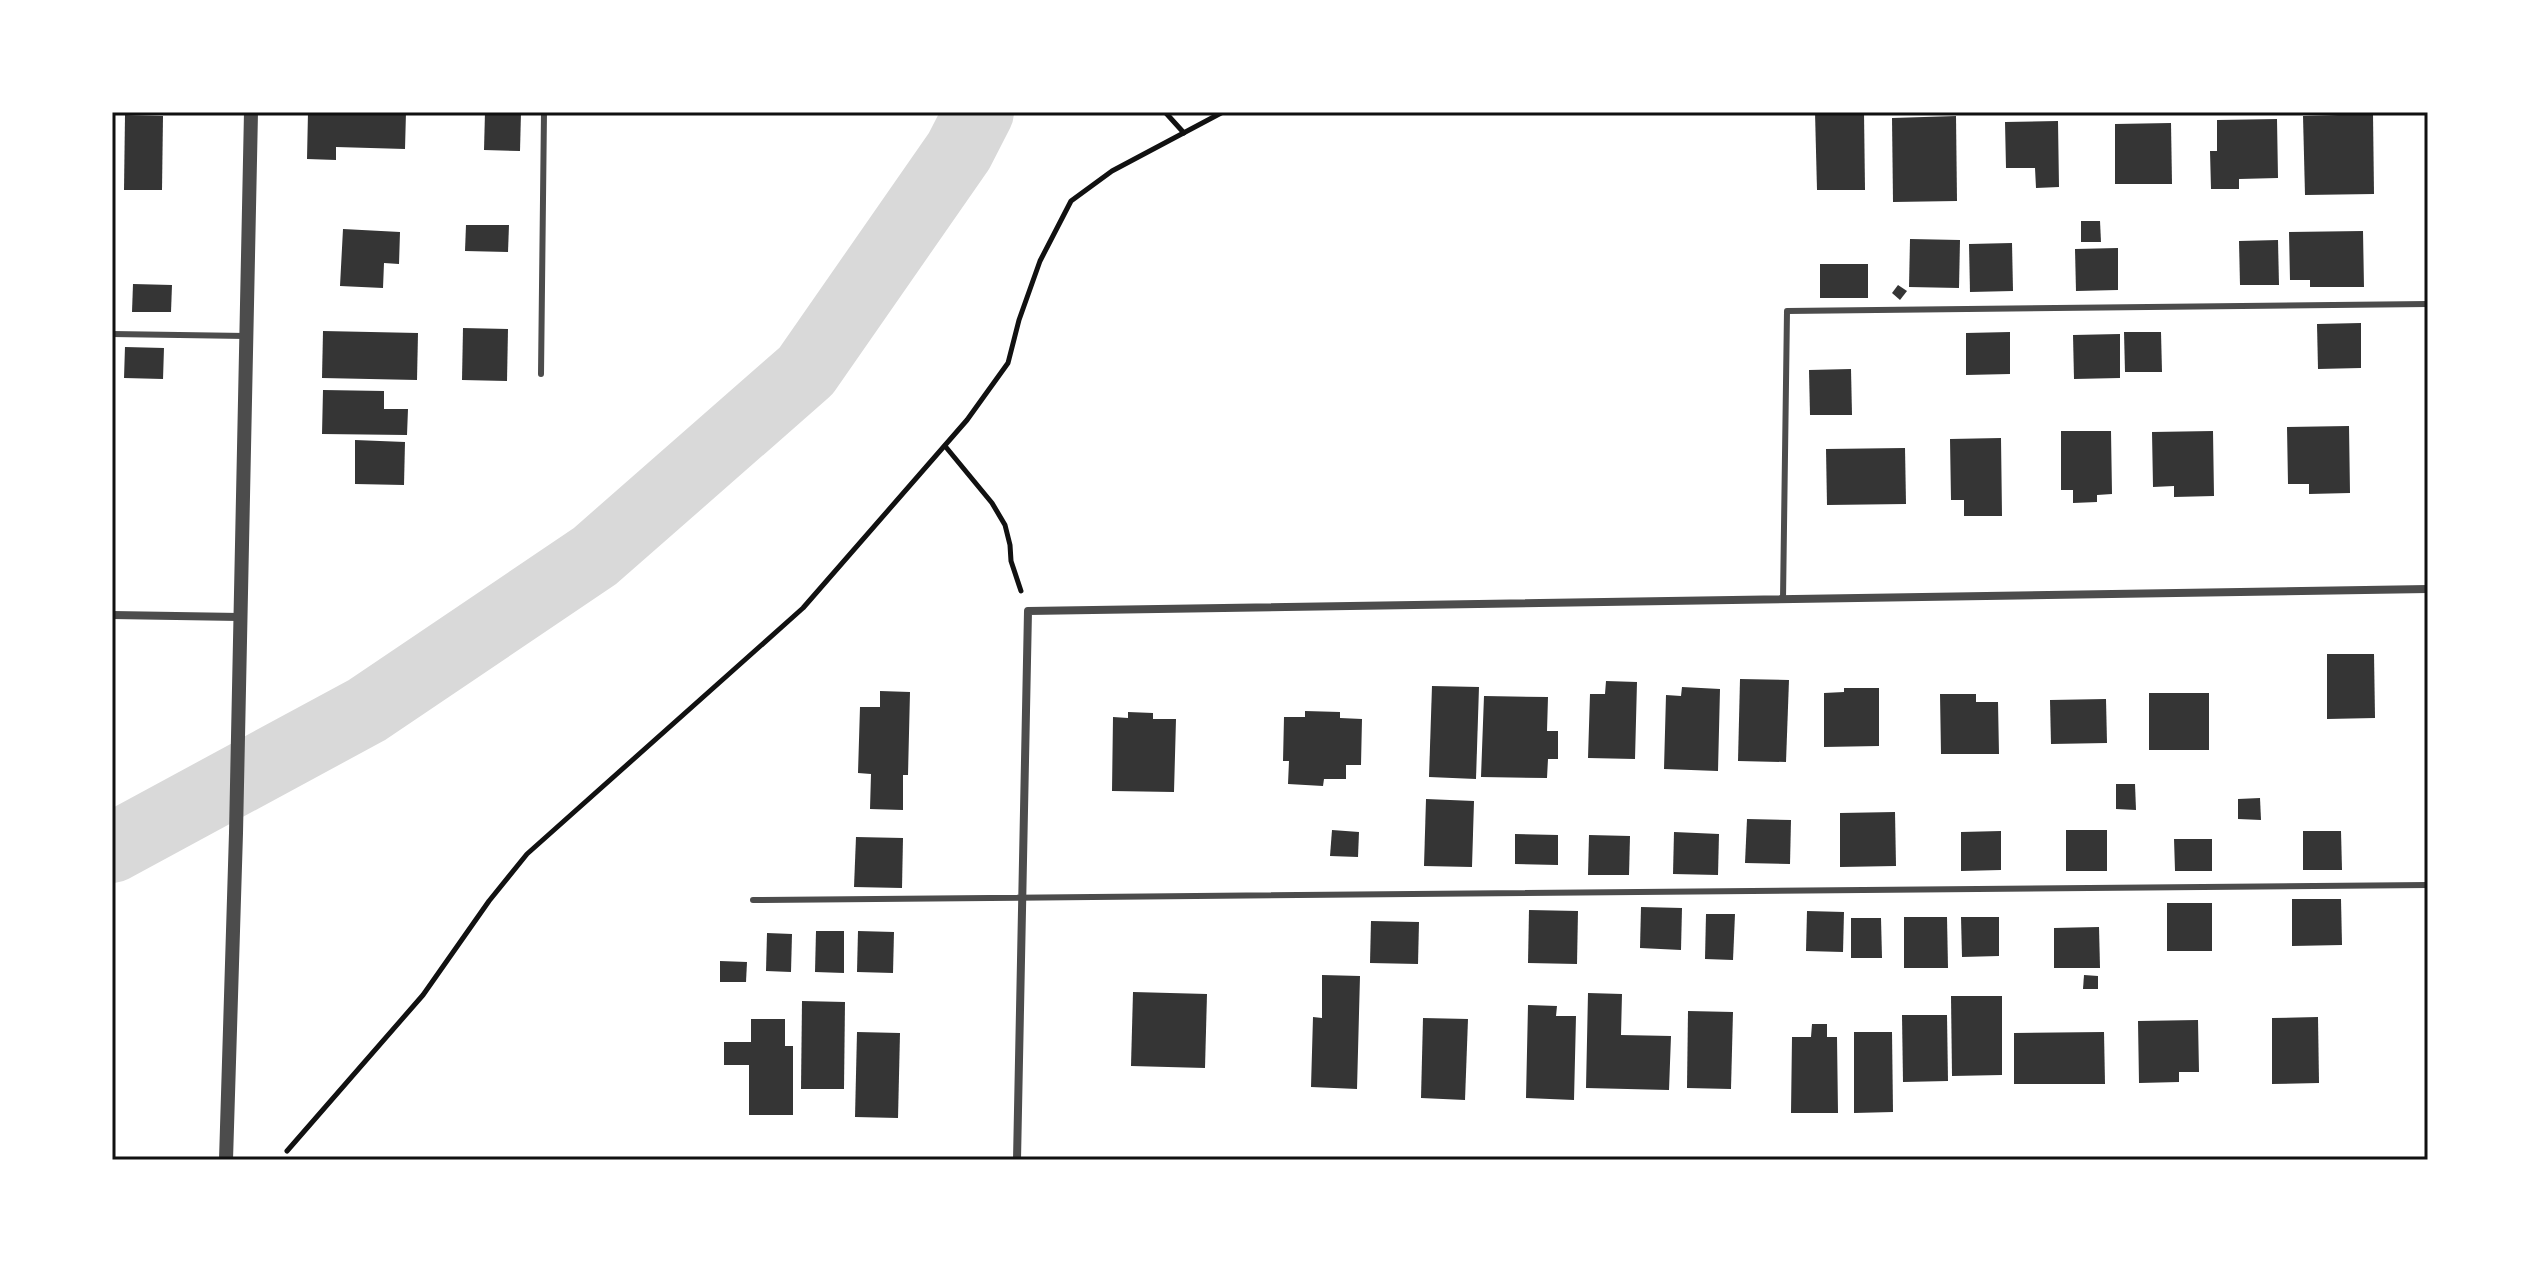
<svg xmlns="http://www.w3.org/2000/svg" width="2540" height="1272" font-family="'Source Sans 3',sans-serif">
  <rect width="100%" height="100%" fill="#fff"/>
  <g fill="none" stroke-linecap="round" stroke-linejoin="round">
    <path stroke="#d9d9d9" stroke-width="70" d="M112,848L367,710L595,556L806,371L959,151L979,112"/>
  </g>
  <g fill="#353535">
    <path d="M308,112H406L405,149L336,147V160L307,159Z"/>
    <path d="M485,112H521L520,151L484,150Z"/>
    <path d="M1815,112H1864L1865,190H1817Z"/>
    <path d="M2373,114L2374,194L2305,195L2303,116Z"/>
    <path d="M125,115L163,116L162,190H124Z"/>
    <path d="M1956,116L1957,201L1893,202L1892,118Z"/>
    <path d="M2277,119L2278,178L2239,179V189H2211L2210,151H2217V120Z"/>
    <path d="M2058,121L2059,187L2036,188L2035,168H2006L2005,122Z"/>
    <path d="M2171,123L2172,184H2115V124Z"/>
    <path d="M2081,221H2100L2101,242H2081Z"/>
    <path d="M466,225H509L508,252L465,251Z"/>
    <path d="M343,229L400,232L399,264L384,263L383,288L340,286Z"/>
    <path d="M2363,231L2364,287H2310V280H2290L2289,232Z"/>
    <path d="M1910,239L1960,240L1959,288L1909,287Z"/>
    <path d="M2278,240L2279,285H2240L2239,241Z"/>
    <path d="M2012,243L2013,291L1970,292L1969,244Z"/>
    <path d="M2118,248V290L2076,291L2075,249Z"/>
    <rect x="1820" y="264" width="48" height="34"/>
    <path d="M133,284L172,285L171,312H132Z"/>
    <path d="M1898,285L1907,291L1900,300L1892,293Z"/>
    <path d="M2361,323V368L2318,369L2317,324Z"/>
    <path d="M463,328L508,329L507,381L462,380Z"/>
    <path d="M323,331L418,333L417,380L322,378Z"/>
    <path d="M2010,332V374L1966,375V333Z"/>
    <path d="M2124,332H2161L2162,372H2125Z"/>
    <path d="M2120,334V378L2074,379L2073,335Z"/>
    <path d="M125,347L164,348L163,379L124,378Z"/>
    <path d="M1851,369L1852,415H1810L1809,370Z"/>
    <path d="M323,390L384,391V409H408L407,435L322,434Z"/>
    <path d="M2349,426L2350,493L2309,494V484H2288L2287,427Z"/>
    <path d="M2061,431H2111L2112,494L2097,495V502L2073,503V490H2061Z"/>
    <path d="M2213,431L2214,496L2174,497V486L2153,487L2152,432Z"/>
    <path d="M2001,438L2002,516H1964V500H1951L1950,439Z"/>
    <path d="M355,440L405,442L404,485L355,484Z"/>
    <path d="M1905,448L1906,504L1827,505L1826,449Z"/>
    <path d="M2327,654H2374L2375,718L2327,719Z"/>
    <path d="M1740,679L1789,680L1786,762L1738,761Z"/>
    <path d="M1606,681L1637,682L1635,759L1588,758L1590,694H1605Z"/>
    <path d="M1432,686L1479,687L1476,779L1429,777Z"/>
    <path d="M1682,687L1720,689L1718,771L1664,769L1666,695L1681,696Z"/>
    <path d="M1844,688H1879V746L1824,747V693L1844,692Z"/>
    <path d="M880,691L910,692L908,775H903V810L870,809L871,774L858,773L860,707H880Z"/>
    <rect x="2149" y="693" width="60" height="57"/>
    <path d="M1940,694H1976V702H1998L1999,754H1941Z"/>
    <path d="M1484,696L1548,697L1547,731H1558V759H1548L1547,778L1481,777Z"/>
    <path d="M2106,699L2107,743L2051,744L2050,700Z"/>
    <path d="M1305,711L1340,712V718L1362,719L1361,765H1346V779H1324L1323,786L1288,784L1289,761H1283L1284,717H1305Z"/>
    <path d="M1128,712L1153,713V719H1176L1174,792L1112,791L1113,717L1128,718Z"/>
    <path d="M2116,784H2135L2136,810L2116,809Z"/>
    <path d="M2260,798L2261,820L2238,819V799Z"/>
    <path d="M1426,799L1474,801L1472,867L1424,866Z"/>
    <path d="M1895,812L1896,866L1840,867V813Z"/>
    <path d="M1747,819L1791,820L1790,864L1745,863Z"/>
    <path d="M1332,830L1359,832L1358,857L1330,856Z"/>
    <rect x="2066" y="830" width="41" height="41"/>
    <path d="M2001,831V870L1961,871V832Z"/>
    <path d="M2303,831H2341L2342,870H2303Z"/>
    <path d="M1674,832L1719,834L1718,875L1673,874Z"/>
    <path d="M1515,834L1558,835V865L1515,864Z"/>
    <path d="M1589,835L1630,836L1629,875H1588Z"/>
    <path d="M856,837L903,838L902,888L854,887Z"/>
    <path d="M2174,839H2212V871H2175Z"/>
    <path d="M2292,899H2341L2342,945L2292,946Z"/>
    <rect x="2167" y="903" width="45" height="48"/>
    <path d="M1641,907L1682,908L1681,950L1640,948Z"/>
    <path d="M1529,910L1578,911L1577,964L1528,963Z"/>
    <path d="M1807,911L1844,912L1843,952L1806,951Z"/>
    <path d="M1706,914H1735L1733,960L1705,959Z"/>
    <path d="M1904,917H1947L1948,968H1904Z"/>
    <path d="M1961,917H1999V956L1962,957Z"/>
    <path d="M1851,918H1881L1882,958H1851Z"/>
    <path d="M1371,921L1419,922L1418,964L1370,963Z"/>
    <path d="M2099,927L2100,968H2054V928Z"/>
    <path d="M816,931H844V973L815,972Z"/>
    <path d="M858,931L894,932L893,973L857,972Z"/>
    <path d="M767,933L792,934L791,972L766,971Z"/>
    <path d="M720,961L747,962L746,982H720Z"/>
    <path d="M1322,975L1360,976L1357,1089L1311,1087L1313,1017L1322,1018Z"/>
    <path d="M2084,975L2098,976V989H2083Z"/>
    <path d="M1133,992L1207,994L1205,1068L1131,1066Z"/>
    <path d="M1588,993L1622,994L1621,1035L1671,1036L1669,1090L1586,1088Z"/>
    <path d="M1951,996H2002V1075L1952,1076Z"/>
    <path d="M802,1001L845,1002L844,1089H801Z"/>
    <path d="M1528,1005L1557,1006L1556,1016H1576L1574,1100L1526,1098Z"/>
    <path d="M1688,1011L1733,1012L1731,1089L1687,1088Z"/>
    <path d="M1902,1015H1947L1948,1081L1903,1082Z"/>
    <path d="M2318,1017L2319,1083L2272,1084V1018Z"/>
    <path d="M1423,1018L1468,1019L1465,1100L1421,1098Z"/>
    <path d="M751,1019H785V1046H793V1115H749V1065H724V1042H751Z"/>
    <path d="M2198,1020L2199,1072H2179V1082L2139,1083L2138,1021Z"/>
    <path d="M1812,1024H1827V1037H1837L1838,1113H1791L1792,1037H1811Z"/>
    <path d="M857,1032L900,1033L898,1118L855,1117Z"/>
    <path d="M1854,1032H1892L1893,1112L1854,1113Z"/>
    <path d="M2104,1032L2105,1084H2014V1033Z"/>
  </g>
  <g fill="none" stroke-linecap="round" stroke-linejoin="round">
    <g stroke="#111" stroke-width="5">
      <path d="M1165,112L1184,133"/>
      <path d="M945,446L992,503L1005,525L1010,545L1011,561L1021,591"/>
      <path d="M287,1151L423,995L489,901L527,854L803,608L967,420L1008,363L1019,320L1040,261L1071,201L1112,171L1223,112"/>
    </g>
    <g stroke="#4c4c4c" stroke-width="6">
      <path d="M112,334L246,336"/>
      <path d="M541,374L544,112"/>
      <path d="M1783,599L1787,311L2428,304"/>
      <path d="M753,900L2428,885"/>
    </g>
    <g stroke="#4c4c4c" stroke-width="8">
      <path d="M112,615L240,617"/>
      <path d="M1017,1160L1028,611L2428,589"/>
    </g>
    <path stroke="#4c4c4c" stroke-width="14" d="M226,1160L236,833L251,112"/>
  </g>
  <rect width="2540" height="1272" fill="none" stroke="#ffffff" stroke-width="228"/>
  <rect x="114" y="114" width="2312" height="1044" fill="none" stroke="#111" stroke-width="3"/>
</svg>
